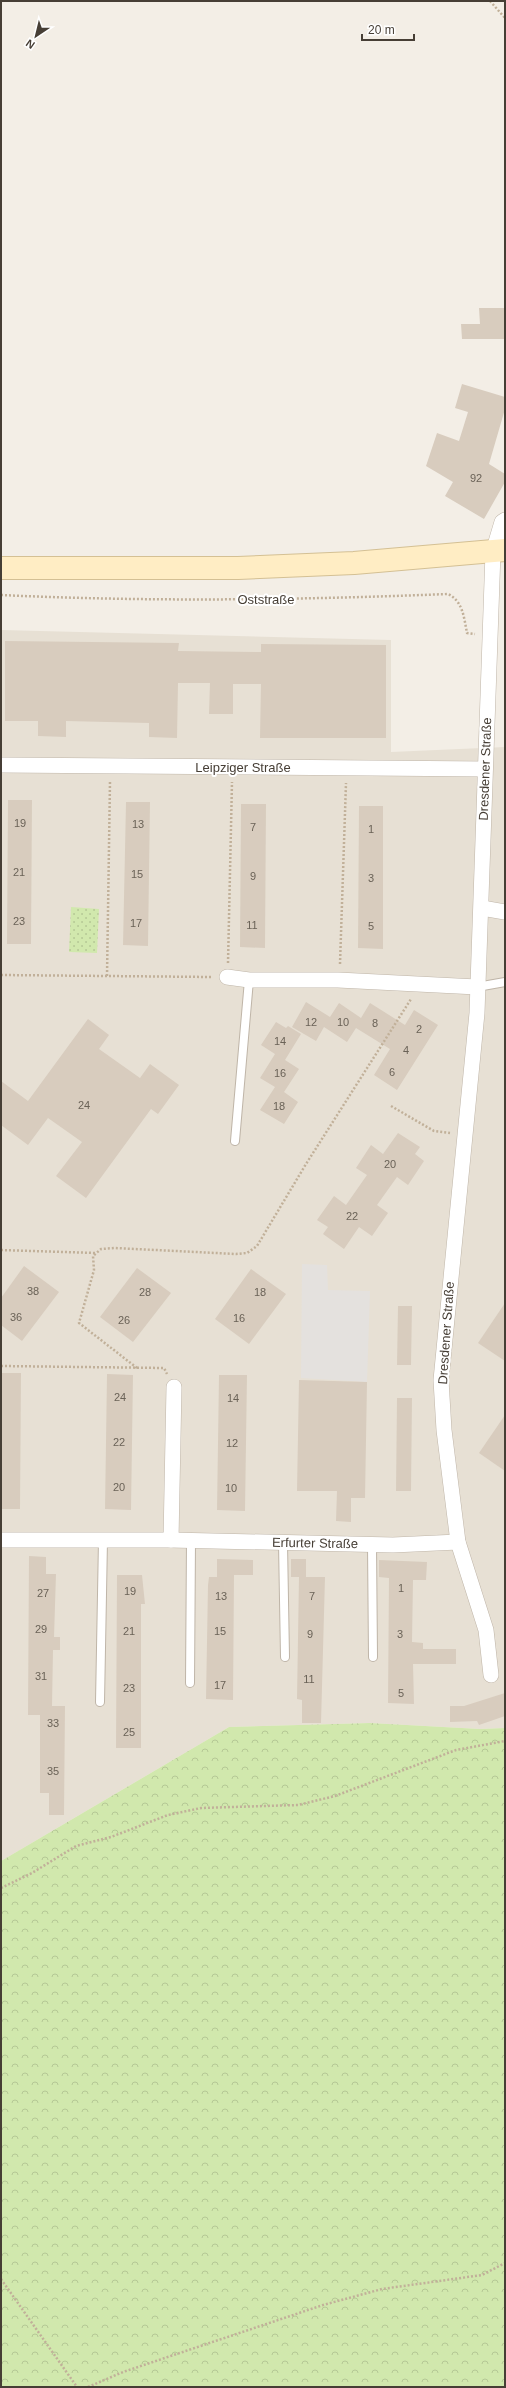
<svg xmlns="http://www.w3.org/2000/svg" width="506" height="2388" font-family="Arial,sans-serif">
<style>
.residential{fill:#e7e0d4}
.forest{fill:url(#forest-crowns)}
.park{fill:url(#park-dots)}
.parking{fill:#e4e1de}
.building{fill:#d8ccbe}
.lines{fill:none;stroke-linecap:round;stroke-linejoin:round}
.service-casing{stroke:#bfb5a8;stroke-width:10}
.minor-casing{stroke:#bfb5a8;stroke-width:16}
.secondary-casing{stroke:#d4c094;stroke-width:24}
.path{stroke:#c1b099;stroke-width:2.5;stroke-dasharray:2 2;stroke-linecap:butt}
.service{stroke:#fff;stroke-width:8}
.minor{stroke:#fff;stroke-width:15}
.secondary{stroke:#ffedc4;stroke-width:22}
.labels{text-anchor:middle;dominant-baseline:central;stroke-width:4;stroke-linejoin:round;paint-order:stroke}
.number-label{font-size:11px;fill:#6a6257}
.street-label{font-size:13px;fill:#463e35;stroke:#fff}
</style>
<defs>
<pattern id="forest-crowns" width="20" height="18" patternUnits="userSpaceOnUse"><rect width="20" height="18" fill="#d1e8ad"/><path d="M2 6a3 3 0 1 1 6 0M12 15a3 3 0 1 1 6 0" fill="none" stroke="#b5c895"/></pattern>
<pattern id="park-dots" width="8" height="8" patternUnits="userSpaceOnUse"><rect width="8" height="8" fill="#d1e8ad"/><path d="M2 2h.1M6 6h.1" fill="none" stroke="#b5c895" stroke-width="1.8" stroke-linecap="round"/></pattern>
</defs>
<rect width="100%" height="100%" fill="#f3eee6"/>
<polygon class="residential" points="1,630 391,640 391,752 505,747 505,1728 480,1729 370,1723 229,1727 1,1861"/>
<polygon class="forest" points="370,1723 480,1729 505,1728 505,2387 1,2387 1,1861 229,1727"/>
<polygon class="park" points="71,907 99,909 97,953 69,952"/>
<polygon class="parking" points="302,1264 327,1265 328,1290 370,1291 367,1382 301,1378"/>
<g class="building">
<polygon points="479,308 505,308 505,339 462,339 461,324 480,324"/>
<polygon points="462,384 505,397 505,409 489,464 505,474 505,482 484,519 445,496 453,482 426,466 437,433 459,441 468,412 455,408"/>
<polygon points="5,641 179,643 178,651 261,652 261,644 386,645 386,738 260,738 261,684 233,684 233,714 209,714 210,683 178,683 177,738 149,737 149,723 66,721 66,737 38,736 38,721 5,721"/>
<polygon points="8,800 32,800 31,944 7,944"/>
<polygon points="126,802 150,802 148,946 123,945"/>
<polygon points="241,804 266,804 265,948 240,947"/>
<polygon points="359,806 383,806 383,949 358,948"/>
<polygon points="306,1002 330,1017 339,1003 361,1018 370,1003 405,1025 414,1010 438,1025 397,1090 374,1075 390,1049 356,1028 347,1042 324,1027 316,1041 292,1027"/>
<polygon points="88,1019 109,1035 99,1049 140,1078 150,1064 179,1085 158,1114 151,1109 86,1198 56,1176 82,1142 48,1118 28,1145 1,1125 1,1081 28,1101"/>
<polygon points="276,1022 286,1028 288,1026 301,1034 285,1060 299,1069 284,1092 298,1102 284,1124 260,1110 275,1087 260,1078 275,1054 261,1045"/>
<polygon points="398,1133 420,1147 415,1154 424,1161 408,1185 397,1177 377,1205 388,1213 372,1236 359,1227 344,1249 323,1234 328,1227 317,1220 334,1196 346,1205 367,1175 356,1168 371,1145 383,1154"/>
<polygon points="24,1266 59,1292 22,1341 1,1325 1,1298"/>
<polygon points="137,1268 171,1293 133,1342 100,1317"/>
<polygon points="251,1269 286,1294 249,1344 215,1319"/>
<polygon points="505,1303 505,1361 478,1343"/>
<polygon points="398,1306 412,1306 411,1365 397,1365"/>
<polygon points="1,1373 21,1373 20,1509 1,1509"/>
<polygon points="107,1374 133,1375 131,1510 105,1509"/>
<polygon points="219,1375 247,1375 245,1511 217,1510"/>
<polygon points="299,1380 367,1382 365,1498 351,1498 351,1522 336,1521 337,1491 297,1491"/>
<polygon points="397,1398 412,1398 411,1491 396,1491"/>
<polygon points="505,1415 505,1471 479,1453"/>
<polygon points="29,1556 46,1557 46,1574 56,1574 54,1637 60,1637 60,1650 53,1650 52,1706 65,1706 64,1815 49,1815 49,1793 40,1793 40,1715 28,1715"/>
<polygon points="217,1559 253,1560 253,1575 234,1575 233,1700 206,1699 208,1585 209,1577 217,1577"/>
<rect x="291" y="1559" width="15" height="18"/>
<polygon points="379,1560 427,1562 426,1580 413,1580 412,1642 423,1643 423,1649 456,1649 456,1664 413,1664 414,1704 388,1703 389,1578 379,1577"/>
<polygon points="117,1575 142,1575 145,1604 141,1604 141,1748 116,1748"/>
<polygon points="299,1577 325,1577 321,1723 302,1723 302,1700 297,1699"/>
<polygon points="505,1693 505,1716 479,1725 477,1721 450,1722 450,1706 464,1706"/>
</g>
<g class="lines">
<g class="service-casing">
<g id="service">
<polyline points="477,987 505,982"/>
<polyline points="235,1141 249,980"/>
<polyline points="283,1543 285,1657"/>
<polyline points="372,1545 373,1657"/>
<polyline points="190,1683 191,1541"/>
<polyline points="100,1702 103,1540"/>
</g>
</g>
<g class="minor-casing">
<g id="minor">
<polyline points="1,765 485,769"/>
<polyline points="482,908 505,912"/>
<polyline points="227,977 249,980 338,980 477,987"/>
<polyline points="1,1540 171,1540 393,1545 458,1542"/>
<polyline points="171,1540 174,1387"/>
<polyline points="491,1675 486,1630 458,1542 444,1430 441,1380 477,1013 493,552 502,522 505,520"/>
</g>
</g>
<g class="secondary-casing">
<polyline id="secondary" points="1,568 238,568 354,563 505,550"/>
</g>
<g class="path">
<polyline points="490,1 505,18"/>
<path d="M1 595C150 602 299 600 448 594 463 601 464 618 467 633L475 634"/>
<polyline points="228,963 232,782"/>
<polyline points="340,964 346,783"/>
<polyline points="1,975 212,977"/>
<polyline points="107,976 110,781"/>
<polyline points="391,1106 434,1131 450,1133"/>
<polyline points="1,1250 95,1253"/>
<polyline points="1,1366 164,1368 167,1374"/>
<polyline points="137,1368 79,1323 94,1270 93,1256 101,1249 115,1248 236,1254 247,1253 257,1246 306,1164 411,999"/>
<polyline points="1,1888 32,1873 76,1846 111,1837 168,1815 201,1808 298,1805 335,1796 456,1750 505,1741"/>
<polyline points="1,2279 77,2387"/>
<polyline points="88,2387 123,2372 323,2305 382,2289 482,2275 505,2263"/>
</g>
<use href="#service" class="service"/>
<use href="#minor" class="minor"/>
<use href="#secondary" class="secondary"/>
</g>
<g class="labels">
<g class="number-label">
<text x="476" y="478">92</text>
<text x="20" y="823">19</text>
<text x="138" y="824">13</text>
<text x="253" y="827">7</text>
<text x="371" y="829">1</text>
<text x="19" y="872">21</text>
<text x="137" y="874">15</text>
<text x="253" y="876">9</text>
<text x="371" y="878">3</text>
<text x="19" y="921">23</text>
<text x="136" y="923">17</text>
<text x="252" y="925">11</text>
<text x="371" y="926">5</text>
<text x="311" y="1022">12</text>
<text x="343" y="1022">10</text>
<text x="375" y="1023">8</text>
<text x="419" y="1029">2</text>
<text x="280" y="1041">14</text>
<text x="406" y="1050">4</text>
<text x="392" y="1072">6</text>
<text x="280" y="1073">16</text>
<text x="84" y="1105">24</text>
<text x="279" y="1106">18</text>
<text x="390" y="1164">20</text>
<text x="352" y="1216">22</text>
<text x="33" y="1291">38</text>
<text x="145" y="1292">28</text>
<text x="260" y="1292">18</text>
<text x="16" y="1317">36</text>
<text x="239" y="1318">16</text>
<text x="124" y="1320">26</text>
<text x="120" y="1397">24</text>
<text x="233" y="1398">14</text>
<text x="119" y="1442">22</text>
<text x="232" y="1443">12</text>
<text x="119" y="1487">20</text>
<text x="231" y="1488">10</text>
<text x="401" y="1588">1</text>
<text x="130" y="1591">19</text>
<text x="43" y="1593">27</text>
<text x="221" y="1596">13</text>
<text x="312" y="1596">7</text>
<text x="41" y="1629">29</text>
<text x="129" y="1631">21</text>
<text x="220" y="1631">15</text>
<text x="310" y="1634">9</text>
<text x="400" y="1634">3</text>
<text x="41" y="1676">31</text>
<text x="309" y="1679">11</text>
<text x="220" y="1685">17</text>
<text x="129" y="1688">23</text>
<text x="401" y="1693">5</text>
<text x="53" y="1723">33</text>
<text x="129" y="1732">25</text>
<text x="53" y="1771">35</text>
</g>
<g class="street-label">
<text x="266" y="599">Oststraße</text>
<text x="243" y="767">Leipziger Straße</text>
<text transform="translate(485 769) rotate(-88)">Dresdener Straße</text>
<text transform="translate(446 1333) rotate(-86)">Dresdener Straße</text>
<text transform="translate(315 1543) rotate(1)">Erfurter Straße</text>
</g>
</g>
<rect width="506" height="2388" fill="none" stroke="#463e35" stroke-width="4"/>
<g transform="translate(36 36) rotate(215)" stroke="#ffffff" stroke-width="3" paint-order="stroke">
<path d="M0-3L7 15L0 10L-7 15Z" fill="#463e35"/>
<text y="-6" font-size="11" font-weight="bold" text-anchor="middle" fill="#463e35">N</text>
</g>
<path d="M362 34v6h52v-6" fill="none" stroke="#463e35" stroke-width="2"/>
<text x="368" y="34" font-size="12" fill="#463e35" stroke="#ffffff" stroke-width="3" paint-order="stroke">20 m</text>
</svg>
